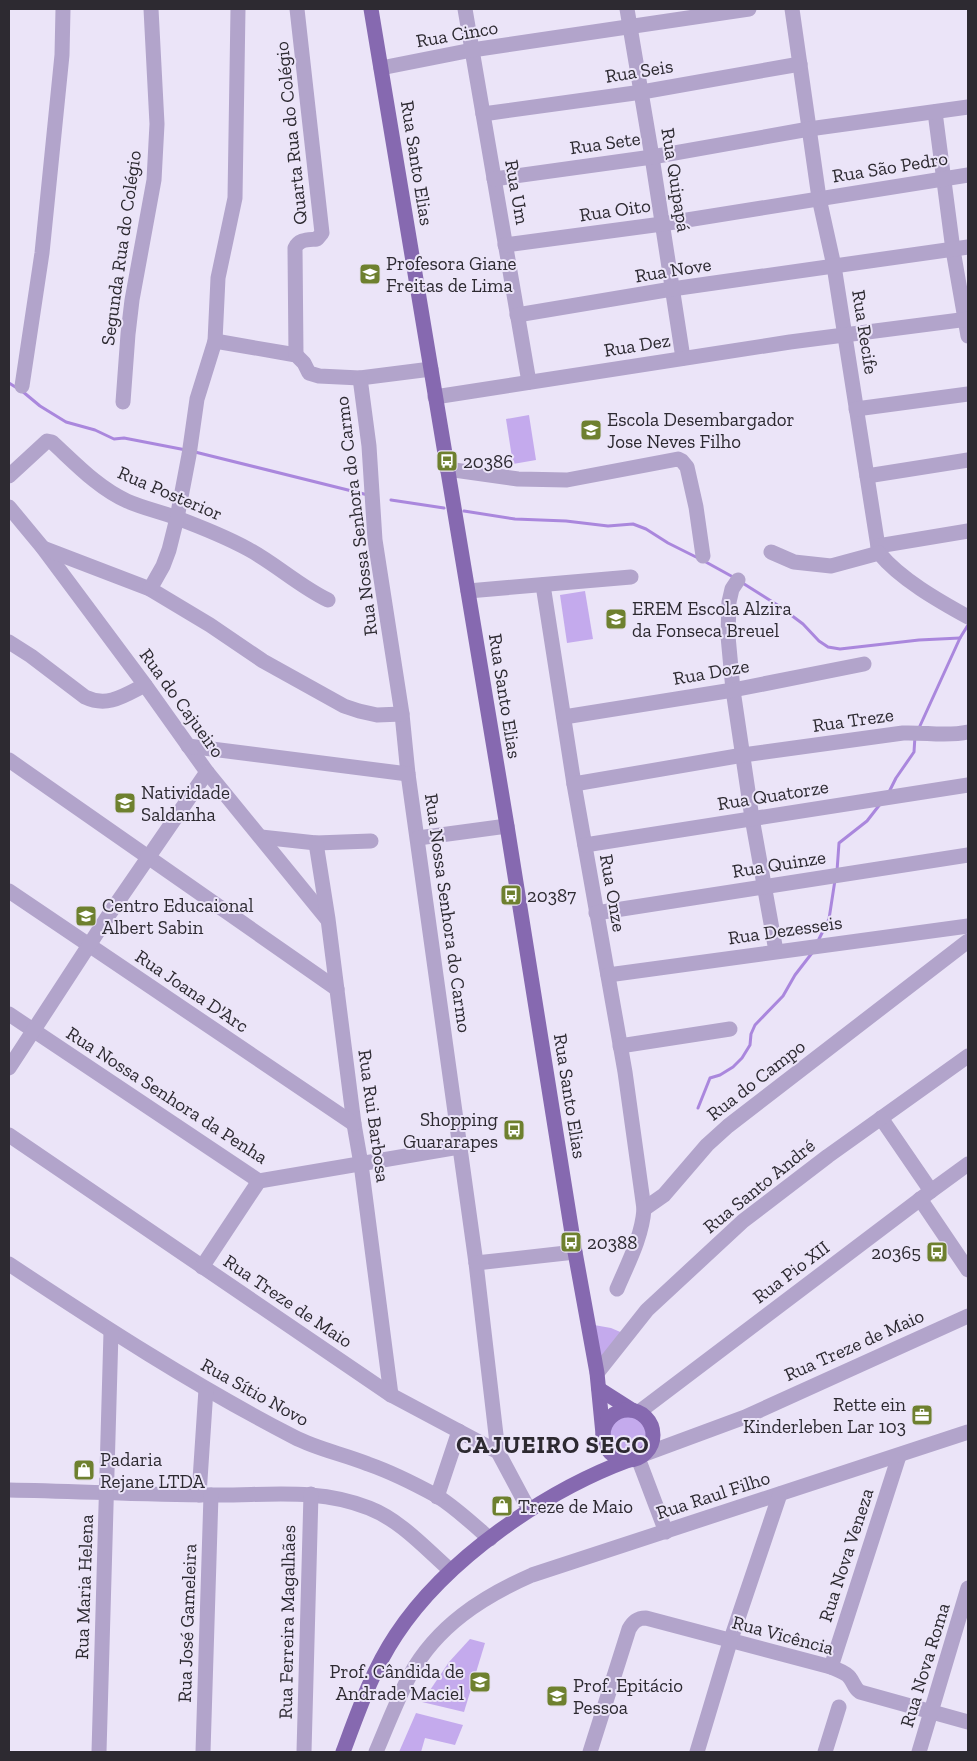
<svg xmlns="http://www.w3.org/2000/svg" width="977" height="1761" font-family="'Zilla Slab',serif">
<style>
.green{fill:#c4aaed}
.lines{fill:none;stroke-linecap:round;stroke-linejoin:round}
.stream{stroke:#aa87dd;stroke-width:3}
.minor{stroke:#b2a4cb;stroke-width:15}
.major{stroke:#8669b0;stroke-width:15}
.labels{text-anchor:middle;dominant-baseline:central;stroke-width:4;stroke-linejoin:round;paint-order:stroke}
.street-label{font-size:19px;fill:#2d2a31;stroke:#ebe4f8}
.poi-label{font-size:19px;fill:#2d2a31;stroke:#ebe4f8;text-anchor:start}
.district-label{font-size:24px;font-weight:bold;letter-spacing:1px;fill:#2d2a31;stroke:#ebe4f8}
</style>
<rect width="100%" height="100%" fill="#ebe4f8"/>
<g class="green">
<polygon points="529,415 536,460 513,464 506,419"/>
<polygon points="585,591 593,639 567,643 560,595"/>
<polygon points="594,1325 611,1328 625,1334 600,1364"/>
<circle cx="629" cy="1434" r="21"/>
<polygon points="470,1639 485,1643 464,1712 422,1702 449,1662"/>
<polygon points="416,1713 463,1725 455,1745 425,1738 421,1752 399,1752"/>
</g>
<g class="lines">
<g class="stream">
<polyline points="9,383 17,388"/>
<polyline points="22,391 40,406 66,422 95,430 114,439 124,438 186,450"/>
<polyline points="195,452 368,495"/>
<polyline points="391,500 444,508"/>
<polyline points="464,511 515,519 566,521 608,526 633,524 646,529 668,543 698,558"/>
<polyline points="704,561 733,577"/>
<polyline points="741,582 779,606 803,624 819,641 828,647 840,649 919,640 960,638"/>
<polyline points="919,728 960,638 968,625"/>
<polyline points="889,792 896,778 914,752 915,736"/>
<polyline points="837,871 839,843 867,821 881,803"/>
<polyline points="817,943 829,919 835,880"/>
<polyline points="698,1108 710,1078 720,1075 733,1067 742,1058 750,1045 751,1034 755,1025 783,996 795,975 812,953"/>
</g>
<g class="minor">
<polyline points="465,9 529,382"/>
<polyline points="627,9 652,157 683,358"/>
<path d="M792 9 819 198 834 266 879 553C900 579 939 601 968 617"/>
<polyline points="381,68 472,50 749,9"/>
<polyline points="935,112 953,250 968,336"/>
<polyline points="483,114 642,92 800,64"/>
<polyline points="494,179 652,157 809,129 968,107"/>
<polyline points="505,245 662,224 968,175"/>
<polyline points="517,315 672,289 968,247"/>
<polyline points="215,341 296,355 304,363 309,373 319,376 360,378 431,369"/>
<path d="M296 355 295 248C299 239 308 240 317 239L322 233 297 9"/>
<polyline points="360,378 369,446 375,540 402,714 408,774 476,1263 498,1452"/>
<polyline points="22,386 42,253 62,55 63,9"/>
<polyline points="435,397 790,342 968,319"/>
<polyline points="123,402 128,334 132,300 154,180 157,124 151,9"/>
<polyline points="856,409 968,394"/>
<polyline points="447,469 518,479 567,480 678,459 682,461 687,467 696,507 703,556"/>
<path d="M9 476 47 441 52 442C75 463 98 488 127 501 143 508 161 512 177 518 201 527 226 537 248 549 276 564 299 586 328 600"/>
<polyline points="867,476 968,460"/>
<polyline points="9,507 43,548 145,685 207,772 327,919"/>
<polyline points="878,546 968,531"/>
<polyline points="43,548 150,589 210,625 263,661 344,706 359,711 377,715 402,714"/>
<polyline points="771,552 794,562 831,566 879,553"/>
<polyline points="738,580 732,589 729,602 728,636 733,690 752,818 776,951"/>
<path d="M543 585 574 784 625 1072 644 1209C642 1237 628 1263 617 1289"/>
<polyline points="150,589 163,566 169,550 177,518 189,455 197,399 215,341 218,278 235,198 238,9"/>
<polyline points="468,591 631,577"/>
<path d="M9 642 31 656 85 697C108 708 125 695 145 685"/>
<polyline points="564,717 733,690 864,664"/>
<polyline points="188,746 408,774"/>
<polyline points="9,760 337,989"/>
<path d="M574 784 743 755 903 733C925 732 946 737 968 732"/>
<polyline points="261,837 316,843 371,841"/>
<polyline points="418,838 507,826"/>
<polyline points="316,843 328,919 354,1124 361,1164 391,1395"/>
<polyline points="585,845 968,785"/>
<polyline points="9,891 354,1124"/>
<polyline points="596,913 968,855"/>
<polyline points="608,975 968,926"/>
<polyline points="9,1014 259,1181 459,1147"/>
<polyline points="620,1046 730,1029"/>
<polyline points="9,1068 110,913 207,772"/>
<polyline points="881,1118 931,1191"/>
<polyline points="9,1135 391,1395 498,1452 529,1510"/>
<polyline points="920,1199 968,1270"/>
<polyline points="644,1209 664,1195 707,1145 728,1126 968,941"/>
<polyline points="476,1263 575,1252"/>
<path d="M9 1264C101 1325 195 1386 294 1437 317 1449 343 1454 368 1464 391 1472 415 1484 437 1496 456 1508 473 1524 490 1539"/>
<polyline points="202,1267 259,1181"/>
<polyline points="597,1373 647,1310 743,1221 828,1156 968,1056"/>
<polyline points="639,1412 931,1191 968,1164"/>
<polyline points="645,1454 745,1417 968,1316"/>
<polyline points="638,1458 666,1532"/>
<path d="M9 1490C76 1491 143 1495 211 1495 265 1496 317 1487 369 1508 400 1520 425 1548 450 1570"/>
<polyline points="199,1495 206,1389"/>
<polyline points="437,1497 459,1431"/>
<polyline points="831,1667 899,1456"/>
<polyline points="99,1752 111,1332"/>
<polyline points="203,1752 211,1495"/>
<polyline points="304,1752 311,1494"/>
<path d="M376 1752C387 1726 397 1700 410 1675 437 1626 482 1597 532 1575L968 1432"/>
<path d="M590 1752 629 1629C633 1622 637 1618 646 1618L831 1667C837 1670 846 1672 850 1678 854 1683 854 1688 860 1692L968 1722"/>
<polyline points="697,1752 730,1642 780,1494"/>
<polyline points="825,1752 839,1707"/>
<polyline points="919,1752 968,1588"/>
</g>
<g class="major">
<polyline points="371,9 507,826 575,1252 597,1373 603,1434"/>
<polyline points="599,1389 632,1410"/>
<circle cx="628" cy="1435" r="25"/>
<path d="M343 1752C358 1712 372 1671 396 1635 446 1559 545 1491 629 1460"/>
</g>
</g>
<defs>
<g id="school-square" transform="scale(1.125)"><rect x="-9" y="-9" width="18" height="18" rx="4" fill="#6e802f" stroke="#ebe4f8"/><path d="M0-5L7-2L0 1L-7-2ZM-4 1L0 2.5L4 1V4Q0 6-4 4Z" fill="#fff"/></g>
<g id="bus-square" transform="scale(1.125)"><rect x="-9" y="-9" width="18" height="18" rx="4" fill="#6e802f" stroke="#ebe4f8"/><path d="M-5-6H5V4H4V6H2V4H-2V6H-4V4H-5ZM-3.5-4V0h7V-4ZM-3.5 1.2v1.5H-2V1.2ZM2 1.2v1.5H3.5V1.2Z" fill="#fff"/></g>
<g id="office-square" transform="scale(1.125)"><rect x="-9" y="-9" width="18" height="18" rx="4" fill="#6e802f" stroke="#ebe4f8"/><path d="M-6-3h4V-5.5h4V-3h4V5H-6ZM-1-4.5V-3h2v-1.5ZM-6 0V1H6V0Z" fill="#fff"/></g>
<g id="shop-square" transform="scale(1.125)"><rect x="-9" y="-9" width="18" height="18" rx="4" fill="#6e802f" stroke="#ebe4f8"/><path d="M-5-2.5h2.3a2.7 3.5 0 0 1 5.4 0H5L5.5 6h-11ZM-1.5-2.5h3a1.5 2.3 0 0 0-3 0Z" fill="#fff"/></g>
</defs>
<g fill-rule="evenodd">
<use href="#school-square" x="370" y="274"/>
<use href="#school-square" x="591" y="430"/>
<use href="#bus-square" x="447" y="461"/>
<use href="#school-square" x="616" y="619"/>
<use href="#school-square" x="125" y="803"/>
<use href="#bus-square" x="511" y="895"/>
<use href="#school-square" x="86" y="916"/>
<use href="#bus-square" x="514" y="1130"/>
<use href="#bus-square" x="571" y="1242"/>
<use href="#bus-square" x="937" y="1252"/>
<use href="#office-square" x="922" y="1415"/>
<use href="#shop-square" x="84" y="1470"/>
<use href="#shop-square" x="502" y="1506"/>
<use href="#school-square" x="480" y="1682"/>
<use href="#school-square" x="557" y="1696"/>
</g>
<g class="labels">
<g class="street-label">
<text transform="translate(457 34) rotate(-10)">Rua Cinco</text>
<text transform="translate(639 71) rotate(-9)">Rua Seis</text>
<text transform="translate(291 133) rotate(-96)">Quarta Rua do Colégio</text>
<text transform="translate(605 143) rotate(-8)">Rua Sete</text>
<text transform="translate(417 163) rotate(81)">Rua Santo Elias</text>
<text transform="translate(890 167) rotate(-9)">Rua São Pedro</text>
<text transform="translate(676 180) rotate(81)">Rua Quipapá</text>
<text transform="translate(517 192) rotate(80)">Rua Um</text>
<text transform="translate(615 210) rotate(-8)">Rua Oito</text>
<text transform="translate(121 248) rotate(-82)">Segunda Rua do Colégio</text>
<text transform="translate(673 270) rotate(-9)">Rua Nove</text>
<text transform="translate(865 332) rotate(81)">Rua Recife</text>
<text transform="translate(637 345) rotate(-9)">Rua Dez</text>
<text transform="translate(170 493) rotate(23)">Rua Posterior</text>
<text transform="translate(356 516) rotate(-97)">Rua Nossa Senhora do Carmo</text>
<text transform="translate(711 672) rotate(-10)">Rua Doze</text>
<text transform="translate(505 696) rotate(81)">Rua Santo Elias</text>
<text transform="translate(182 703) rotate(54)">Rua do Cajueiro</text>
<text transform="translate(853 720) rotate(-8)">Rua Treze</text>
<text transform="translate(773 795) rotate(-9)">Rua Quatorze</text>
<text transform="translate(779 864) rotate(-9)">Rua Quinze</text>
<text transform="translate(613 893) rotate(80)">Rua Onze</text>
<text transform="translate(448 913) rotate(82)">Rua Nossa Senhora do Carmo</text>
<text transform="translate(785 930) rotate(-8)">Rua Dezesseis</text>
<text transform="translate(192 991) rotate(34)">Rua Joana D'Arc</text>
<text transform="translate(756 1080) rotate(-38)">Rua do Campo</text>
<text transform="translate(167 1095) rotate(33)">Rua Nossa Senhora da Penha</text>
<text transform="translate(570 1096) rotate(81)">Rua Santo Elias</text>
<text transform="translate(374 1116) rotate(82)">Rua Rui Barbosa</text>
<text transform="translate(759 1186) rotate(-39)">Rua Santo André</text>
<text transform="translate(791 1272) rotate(-37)">Rua Pio XII</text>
<text transform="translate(288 1301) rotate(34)">Rua Treze de Maio</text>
<text transform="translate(854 1345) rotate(-24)">Rua Treze de Maio</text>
<text transform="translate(255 1392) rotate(29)">Rua Sítio Novo</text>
<text transform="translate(713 1495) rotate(-18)">Rua Raul Filho</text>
<text transform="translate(846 1555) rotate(-72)">Rua Nova Veneza</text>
<text transform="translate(84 1587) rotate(-88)">Rua Maria Helena</text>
<text transform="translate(287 1622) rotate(-89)">Rua Ferreira Magalhães</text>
<text transform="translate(187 1623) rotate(-88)">Rua José Gameleira</text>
<text transform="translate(783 1635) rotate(15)">Rua Vicência</text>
<text transform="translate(925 1665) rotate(-73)">Rua Nova Roma</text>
</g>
<g class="poi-label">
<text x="386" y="263">Profesora Giane<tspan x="386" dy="22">Freitas de Lima</tspan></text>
<text x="607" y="419">Escola Desembargador<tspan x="607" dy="22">Jose Neves Filho</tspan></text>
<text x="463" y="461">20386</text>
<text x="632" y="608">EREM Escola Alzira<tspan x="632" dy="22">da Fonseca Breuel</tspan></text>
<text x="141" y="792">Natividade<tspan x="141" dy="22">Saldanha</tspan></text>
<text x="527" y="895">20387</text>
<text x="102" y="905">Centro Educaional<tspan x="102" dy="22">Albert Sabin</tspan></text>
<text x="498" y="1119" text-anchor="end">Shopping<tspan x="498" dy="22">Guararapes</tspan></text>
<text x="587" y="1242">20388</text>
<text x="921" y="1252" text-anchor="end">20365</text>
<text x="906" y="1404" text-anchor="end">Rette ein<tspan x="906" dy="22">Kinderleben Lar 103</tspan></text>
<text x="100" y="1459">Padaria<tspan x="100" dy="22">Rejane LTDA</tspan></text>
<text x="518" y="1506">Treze de Maio</text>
<text x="464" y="1671" text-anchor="end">Prof. Cândida de<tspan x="464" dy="22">Andrade Maciel</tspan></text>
<text x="573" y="1685">Prof. Epitácio<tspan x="573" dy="22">Pessoa</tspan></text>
</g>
<g class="district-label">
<text x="553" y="1444">CAJUEIRO SECO</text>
</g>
</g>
<rect width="977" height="1761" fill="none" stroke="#2d2a31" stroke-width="20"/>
</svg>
